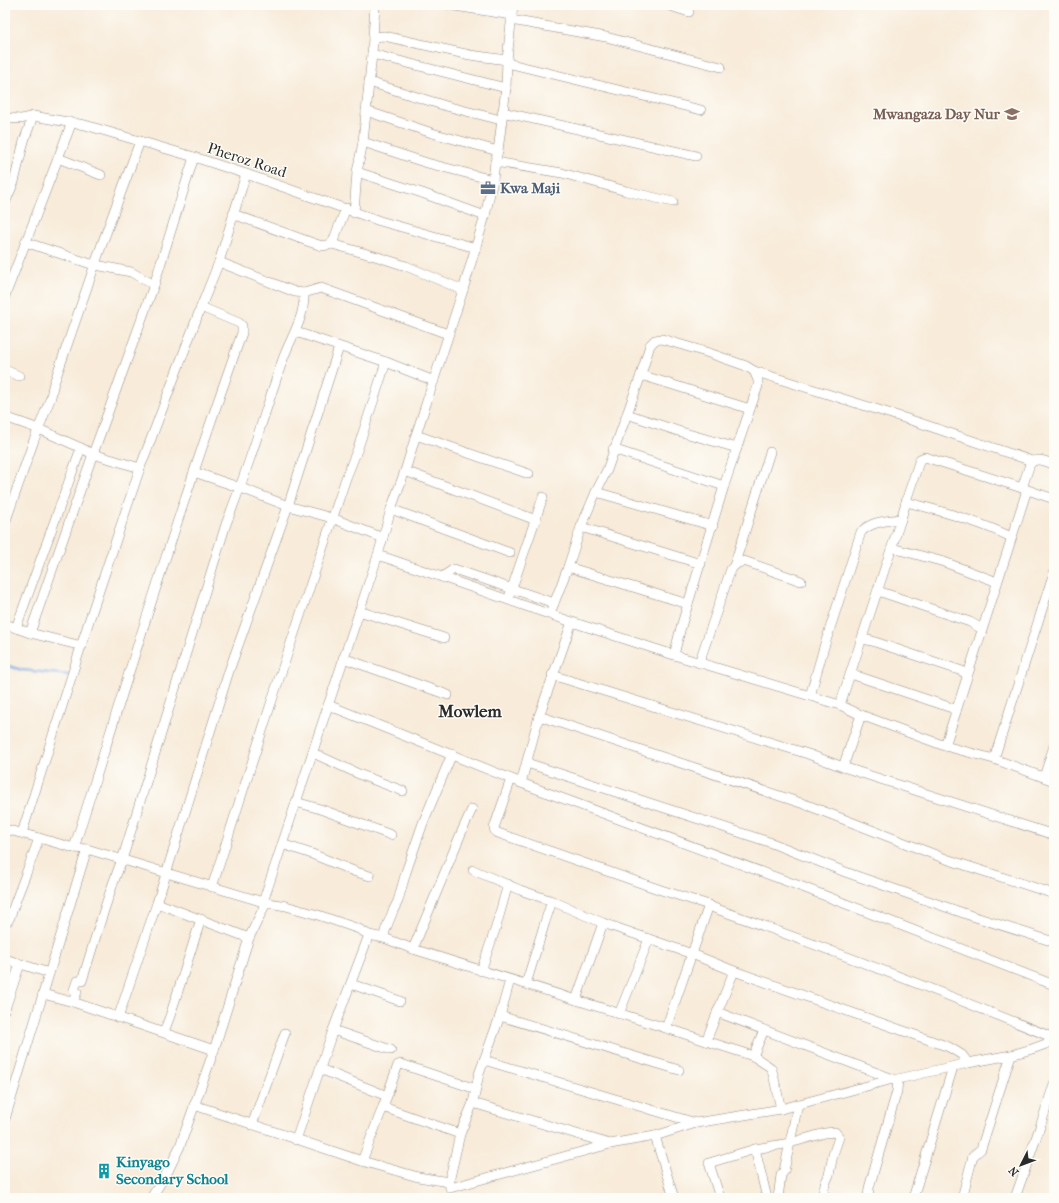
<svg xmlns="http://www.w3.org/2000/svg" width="1059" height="1203" font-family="'IM FELL French Canon',serif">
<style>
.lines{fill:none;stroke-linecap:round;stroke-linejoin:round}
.stream{stroke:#76a5df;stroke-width:2.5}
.minor-casing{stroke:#928b82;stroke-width:10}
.minor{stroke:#fff;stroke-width:9}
.labels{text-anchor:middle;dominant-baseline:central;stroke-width:3;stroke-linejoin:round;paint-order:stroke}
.education-label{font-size:15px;font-weight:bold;fill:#785e54;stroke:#fdfcf7;text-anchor:end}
.street-label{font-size:15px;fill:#2b2b2b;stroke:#fdfcf7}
.service-label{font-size:15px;font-weight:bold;fill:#4e5e75;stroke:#fdfcf7;text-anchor:start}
.culture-label{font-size:15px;font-weight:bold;fill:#0d838f;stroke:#fdfcf7;text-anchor:start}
.quarter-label{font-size:17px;font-weight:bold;fill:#2b2b2b;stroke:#fdfcf7}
</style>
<rect width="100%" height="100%" fill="#fdfcf7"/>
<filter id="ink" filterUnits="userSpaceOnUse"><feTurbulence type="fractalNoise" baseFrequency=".025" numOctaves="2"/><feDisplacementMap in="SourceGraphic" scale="8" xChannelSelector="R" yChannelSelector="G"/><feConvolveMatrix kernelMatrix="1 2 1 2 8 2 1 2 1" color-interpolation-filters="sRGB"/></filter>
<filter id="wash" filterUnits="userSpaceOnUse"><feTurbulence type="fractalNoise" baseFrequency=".012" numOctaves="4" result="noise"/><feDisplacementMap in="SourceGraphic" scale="16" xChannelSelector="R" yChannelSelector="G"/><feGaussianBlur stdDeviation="0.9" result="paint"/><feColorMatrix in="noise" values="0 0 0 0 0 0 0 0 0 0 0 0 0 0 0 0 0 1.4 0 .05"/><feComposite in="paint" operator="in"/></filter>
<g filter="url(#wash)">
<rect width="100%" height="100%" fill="#f8ebd9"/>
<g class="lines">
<polyline class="stream" points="5,665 22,670 69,675"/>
</g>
</g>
<g filter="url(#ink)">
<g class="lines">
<g class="minor-casing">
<g id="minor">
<polyline points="449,5 512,15"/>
<polyline points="667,5 689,12"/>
<polyline points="511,20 606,37 721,67"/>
<polyline points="373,37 384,36 470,55 507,60"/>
<polyline points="372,54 506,88"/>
<polyline points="507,63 701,110"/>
<polyline points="369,82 446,106 501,120"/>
<polyline points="366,111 432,133 498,151"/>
<polyline points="502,112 696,156"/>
<polyline points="5,118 21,119 33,116 85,125 194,157 246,174 380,221 476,248"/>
<polyline points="363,142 427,163 493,180"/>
<polyline points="58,158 101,175"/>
<polyline points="495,162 562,173 626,191 673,202"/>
<polyline points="357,172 422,193 485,216"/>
<polyline points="5,203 14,182 24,141 33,116"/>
<polyline points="354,213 357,172 363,142 372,54 375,5"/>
<polyline points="233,214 310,242 322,246 332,244 378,257 406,266 463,290"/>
<polyline points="25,242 91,264 131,272 154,285"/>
<polyline points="332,244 346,208"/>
<polyline points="219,262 295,292 304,293 321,288 448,334"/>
<polyline points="5,296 72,122"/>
<polyline points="296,332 386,362 434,381"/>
<polyline points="5,370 19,376"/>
<polyline points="754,371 917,422 1032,461"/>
<polyline points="641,375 750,409"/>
<polyline points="627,414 678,431 737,448"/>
<polyline points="5,417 39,429 81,448 93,454 140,468"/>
<polyline points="416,435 529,474"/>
<polyline points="613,449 724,486"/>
<polyline points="405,471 536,520"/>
<polyline points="194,472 241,488 288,506 332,518 383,538"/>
<path d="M1022 488 1030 464C1036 456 1046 462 1054 464"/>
<polyline points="596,492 713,526"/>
<path d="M906 502C942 511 978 521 1011 537"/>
<polyline points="391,509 510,553"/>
<polyline points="5,523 34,440 51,397 53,386 102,244 140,141"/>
<polyline points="581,527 701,564"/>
<polyline points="892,548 944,562 992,580 997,583"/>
<polyline points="378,555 572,622 674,655 840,705 861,715 945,746 994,759 1054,781"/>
<polyline points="734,566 770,452"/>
<polyline points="568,567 688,604"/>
<polyline points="442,577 454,569 554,603"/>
<polyline points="878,591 970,622 982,629"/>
<polyline points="510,594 543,497"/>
<polyline points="359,611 444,638"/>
<polyline points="550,614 568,567 581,527 596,492 607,470 641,375 650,345 655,340 662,339 709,353 746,366 754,371 758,380 758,386 750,409 724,486 681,627 674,655"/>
<polyline points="5,624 30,633 82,646"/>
<polyline points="16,628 81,448"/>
<polyline points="30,633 93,454 154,285 194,157"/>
<polyline points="863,639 872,641 962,671 967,675"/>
<polyline points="343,658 448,695"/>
<polyline points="699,663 731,569 736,564 744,561 801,581"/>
<polyline points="851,674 952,708 956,712"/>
<polyline points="552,675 808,754 843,767 1054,835"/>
<path d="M810 696 824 647 861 532C872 521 886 521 901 519"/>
<polyline points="328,705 529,786 805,888 1054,985"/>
<polyline points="840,705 901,519 906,502 907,498 920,459 925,457 1022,488 1054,499"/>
<polyline points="539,716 807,805 946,859 1054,894"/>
<polyline points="945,746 1027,490"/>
<polyline points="313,753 361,775 403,791"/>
<polyline points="994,759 1054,572"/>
<polyline points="527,763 769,842 848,873 969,915 1054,942"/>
<polyline points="843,767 861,715"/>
<polyline points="1044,777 1054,746"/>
<path d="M511 779 494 828 495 831 498 833 661 890 709 905 714 908C829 949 942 992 1054 1038"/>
<polyline points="521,783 539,716 572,622"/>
<polyline points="296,802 320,809 391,835"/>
<polyline points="5,829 39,838 74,848 87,849 263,902 286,906 318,915 359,929 369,935 384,938 413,949 666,1028 753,1056 767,1065 771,1068 773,1074 781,1109"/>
<polyline points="22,833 89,621 140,468 201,307 219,262 246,174"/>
<polyline points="282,844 312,854 356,872 370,876"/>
<path d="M74 848C128 676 181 503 242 333V326L239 323 201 307"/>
<polyline points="473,870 520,890 552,901 603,923 692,954 734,971 949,1047 962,1055 968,1063"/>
<polyline points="212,887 275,691 346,478 358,448 386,362"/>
<polyline points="157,903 249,938"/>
<path d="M5 921H8L10 917C19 890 30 865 39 838"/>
<polyline points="384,938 385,931 393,911 398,901 406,872 423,823 452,754"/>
<polyline points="413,949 462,831 472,809"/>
<polyline points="5,959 49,973"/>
<polyline points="481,971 496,927 508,884"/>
<polyline points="510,980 500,1016 479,1074 473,1103 460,1134 449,1182 450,1188 610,1144 655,1136 696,1123 781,1109 893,1079 898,1079 968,1063 1011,1055 1032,1049 1054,1041"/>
<polyline points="351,984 400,1001"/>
<polyline points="526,984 545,922 552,901"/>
<polyline points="43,994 73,1002 214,1050"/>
<polyline points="576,1000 603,923"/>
<path d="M73 1002 77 992 74 990 77 981H82C95 940 106 899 122 860L226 524C248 470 264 414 283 359 291 337 305 318 304 293"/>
<polyline points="5,1009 20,964"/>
<polyline points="717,1012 893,1079"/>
<polyline points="619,1014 649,939"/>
<polyline points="500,1016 679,1070"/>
<polyline points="118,1018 157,903 229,671 288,506 339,347"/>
<polyline points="666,1028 709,905"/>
<polyline points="333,1030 369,935"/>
<polyline points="164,1032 170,1016 201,919"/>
<polyline points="706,1041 734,971"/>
<polyline points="753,1056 764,1030"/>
<polyline points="484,1060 696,1123"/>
<polyline points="320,1069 387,1096"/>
<polyline points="473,1103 610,1144"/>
<polyline points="194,1105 362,1161 418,1177 449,1182"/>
<polyline points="383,1107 460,1134"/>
<polyline points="5,1119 87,849"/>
<polyline points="252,1125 285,1033"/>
<polyline points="655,1136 674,1198"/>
<polyline points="296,1140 333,1030 391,1050"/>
<polyline points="755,1149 767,1198"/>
<polyline points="362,1161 383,1107 398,1065 401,1064 476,1089"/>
<polyline points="151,1198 168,1171 180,1146 214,1050 249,938 264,907 263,902 378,555 391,509 405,471 416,435 463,290 485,216 493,180 495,162 498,151 506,88 507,60 513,5"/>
<polyline points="720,1198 709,1163 755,1149 790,1143 825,1133 835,1132 839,1137 833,1155 829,1175 825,1184 822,1198"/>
<polyline points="778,1198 781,1175 784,1171 798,1104"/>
<polyline points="868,1198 869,1188 897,1091 898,1079"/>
<polyline points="913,1198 953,1067"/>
<polyline points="962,1198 973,1156 981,1149 1011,1055"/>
<polyline points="1015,1198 1041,1124 1054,1084"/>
</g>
</g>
<use href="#minor" class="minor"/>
</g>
</g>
<defs>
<g id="school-bare" transform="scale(1.2)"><path d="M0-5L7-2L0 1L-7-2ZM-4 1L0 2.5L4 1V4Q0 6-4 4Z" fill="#8d6e63" stroke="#fdfcf7" stroke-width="2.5" paint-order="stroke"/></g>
<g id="office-bare" transform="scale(1.2)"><path d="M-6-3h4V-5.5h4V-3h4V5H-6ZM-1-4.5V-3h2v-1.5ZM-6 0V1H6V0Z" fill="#5c6f8a" stroke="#fdfcf7" stroke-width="2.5" paint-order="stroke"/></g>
<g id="building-bare" transform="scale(1.2)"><path d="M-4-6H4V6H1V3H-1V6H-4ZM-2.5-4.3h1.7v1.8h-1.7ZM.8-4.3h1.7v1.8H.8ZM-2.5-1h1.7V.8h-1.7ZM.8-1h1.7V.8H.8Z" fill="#0f9aa8" stroke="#fdfcf7" stroke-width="2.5" paint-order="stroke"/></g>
</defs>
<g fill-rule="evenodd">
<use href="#school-bare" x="1012" y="114"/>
<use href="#office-bare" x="488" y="188"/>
<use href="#building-bare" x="104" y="1171"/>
</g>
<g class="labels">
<g class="education-label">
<text x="1000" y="114">Mwangaza Day Nur</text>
</g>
<g class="street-label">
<text transform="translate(247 160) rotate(18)">Pheroz Road</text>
</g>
<g class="service-label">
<text x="500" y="188">Kwa Maji</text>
</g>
<g class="culture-label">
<text x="116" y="1162">Kinyago<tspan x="116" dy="17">Secondary School</tspan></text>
</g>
<g class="quarter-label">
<text x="470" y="711">Mowlem</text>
</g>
</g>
<rect width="1059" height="1203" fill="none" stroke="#fdfcf7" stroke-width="20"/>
<g transform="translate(1021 1165) rotate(228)" stroke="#fdfcf7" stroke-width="3" paint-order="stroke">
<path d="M0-3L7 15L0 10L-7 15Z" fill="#2b2b2b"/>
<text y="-6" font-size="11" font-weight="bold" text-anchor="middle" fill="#2b2b2b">N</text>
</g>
</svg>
